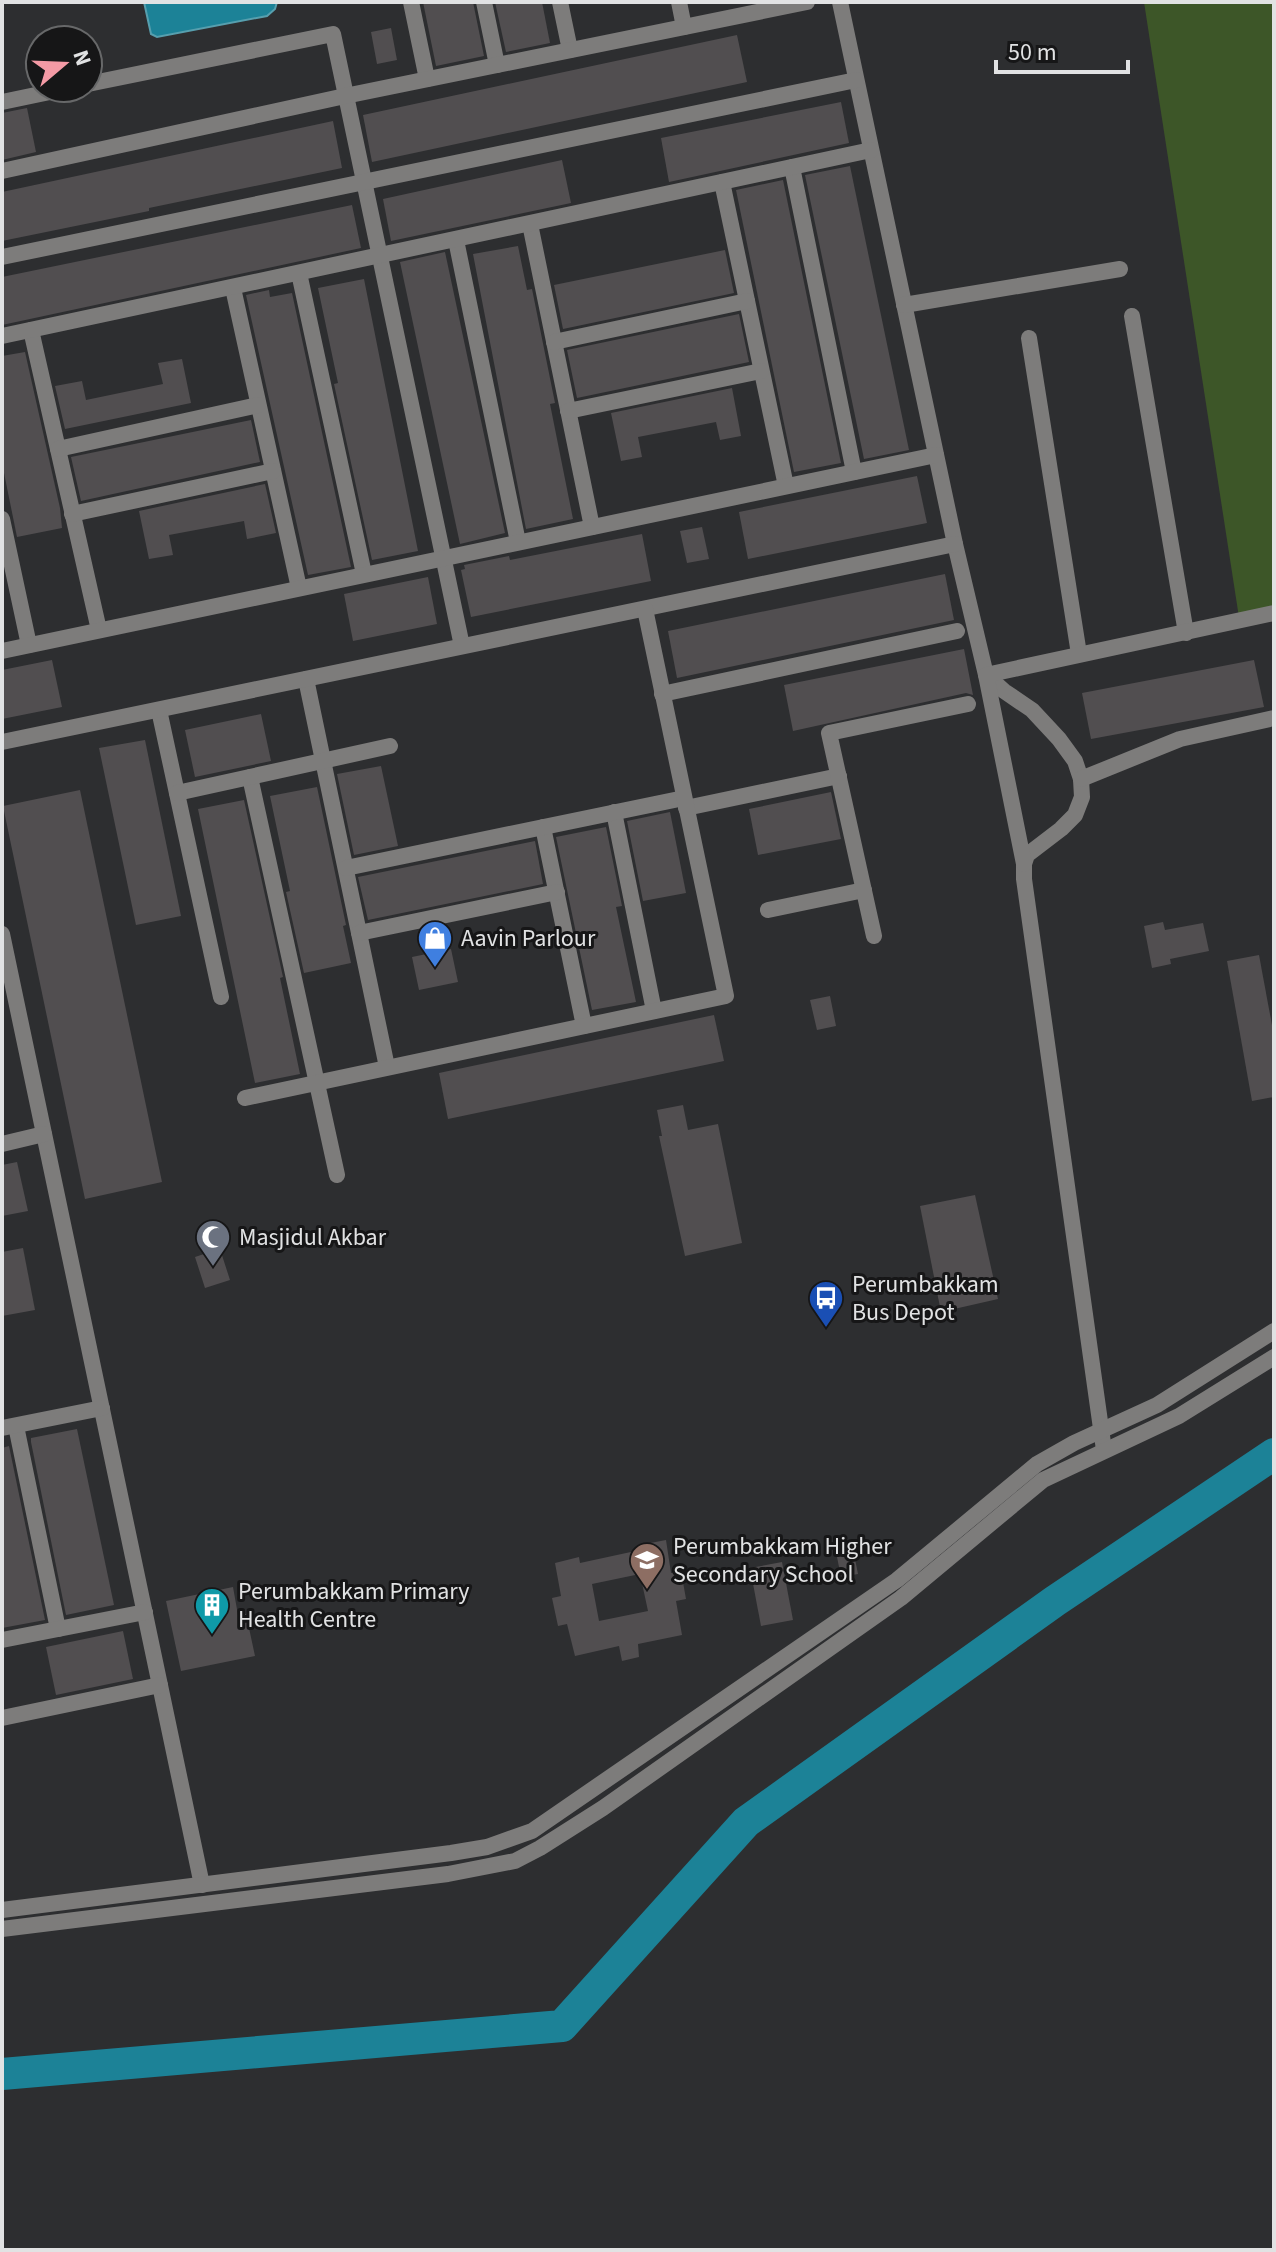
<svg xmlns="http://www.w3.org/2000/svg" width="1276" height="2252" font-family="'Source Sans 3',sans-serif">
<style>
.green{fill:#3d5628}
.water{fill:#1c8297;stroke:#579fae;stroke-width:2}
.lines{fill:none;stroke-linecap:round;stroke-linejoin:round}
.river{stroke:#1c8297;stroke-width:32}
.building{fill:#514e50;fill-rule:evenodd}
.minor{stroke:#7d7c7b;stroke-width:16}
.tertiary{stroke:#7d7c7b;stroke-width:16}
.labels{text-anchor:middle;dominant-baseline:central;stroke-width:6;stroke-linejoin:round;paint-order:stroke}
.poi-label{font-size:24px;fill:#e1e2e3;stroke:#161617;text-anchor:start}
</style>
<rect width="100%" height="100%" fill="#2d2e30"/>
<polygon class="green" points="1144,2 1274,2 1274,618 1240,624"/>
<polygon class="water" points="144,2 277,2 275,9 267,16 157,37 151,34"/>
<g class="lines">
<polyline class="river" points="2,2074 562,2026 746,1822 1055,1601 1274,1454"/>
</g>
<g class="building">
<polygon points="423,2 473,2 484,56 436,66"/>
<polygon points="495,2 542,2 550,43 506,52"/>
<polygon points="391,28 397,60 377,64 371,32"/>
<polygon points="737,35 747,82 372,162 363,115"/>
<polygon points="841,102 849,143 669,182 661,138"/>
<polygon points="27,108 36,152 2,160 2,113"/>
<polygon points="333,121 342,168 149,208 149,211 2,241 2,192"/>
<polygon points="562,160 571,203 391,241 383,199"/>
<polygon points="850,166 909,450 864,459 805,175"/>
<polygon points="783,180 841,463 794,472 736,190"/>
<polygon points="352,205 361,248 2,325 2,277"/>
<polygon points="518,246 527,290 532,289 555,403 550,404 573,519 526,529 473,254"/>
<polygon points="725,250 734,293 563,329 554,285"/>
<polygon points="445,252 505,533 460,544 400,262"/>
<polygon points="364,279 418,551 372,560 334,384 338,383 318,288"/>
<polygon points="269,290 270,297 292,293 351,567 308,575 246,295"/>
<polygon points="739,314 749,362 577,398 567,350"/>
<polygon points="25,352 60,508 62,528 17,537 2,463 2,356"/>
<polygon points="182,359 191,403 65,429 55,386 82,381 86,400 163,384 158,363"/>
<polygon points="732,388 741,436 720,440 716,422 638,437 642,457 621,461 611,413"/>
<polygon points="251,420 260,462 81,501 71,457"/>
<polygon points="917,476 927,523 748,559 739,512"/>
<polygon points="265,484 276,533 247,539 244,521 169,535 173,555 149,559 139,511"/>
<polygon points="702,527 709,559 687,563 680,531"/>
<polygon points="642,534 651,581 471,617 461,570 465,569 464,565 509,556 510,560"/>
<polygon points="945,574 954,620 677,678 668,631"/>
<polygon points="428,577 437,624 353,641 344,594"/>
<polygon points="964,649 973,695 966,693 793,731 784,685"/>
<polygon points="52,660 62,707 2,719 2,670"/>
<polygon points="1254,660 1264,707 1091,739 1082,693"/>
<polygon points="261,714 271,761 195,777 185,730"/>
<polygon points="145,740 181,916 136,925 99,748"/>
<polygon points="381,766 398,846 354,855 337,774"/>
<polygon points="317,787 346,925 343,926 351,963 304,973 286,892 290,891 270,796"/>
<polygon points="80,790 162,1182 85,1199 3,806"/>
<polygon points="831,792 841,839 758,855 749,809"/>
<polygon points="244,800 283,977 280,978 300,1074 255,1083 198,809"/>
<polygon points="670,812 686,893 643,901 627,821"/>
<polygon points="606,827 622,906 616,907 636,1002 592,1010 556,837"/>
<polygon points="535,841 543,884 368,920 358,877"/>
<polygon points="1163,922 1165,930 1203,923 1209,951 1170,959 1171,964 1152,968 1144,926"/>
<polygon points="451,949 458,982 419,990 412,957"/>
<polygon points="1259,955 1274,1036 1274,1097 1252,1101 1227,961"/>
<polygon points="830,996 836,1026 817,1030 810,1000"/>
<polygon points="714,1015 724,1061 448,1119 439,1073"/>
<polygon points="683,1105 688,1130 718,1124 742,1243 685,1256 659,1136 662,1136 657,1110"/>
<polygon points="17,1162 28,1211 2,1216 2,1165"/>
<polygon points="975,1195 998,1299 941,1312 920,1206"/>
<polygon points="205,1243 219,1246 230,1280 205,1288 195,1257 204,1254"/>
<polygon points="23,1248 35,1310 2,1316 2,1252"/>
<polygon points="77,1429 114,1605 66,1615 31,1442 31,1438"/>
<polygon points="9,1446 45,1620 2,1628 2,1448"/>
<path d="M666 1540 671 1573 681 1571 686 1599 676 1601 682 1635 638 1644 639 1657 622 1661 619 1646 575 1656 567 1624 558 1626 552 1598 561 1596 555 1563 579 1557 580 1563 640 1550V1545ZM640 1574 648 1611 599 1621 592 1584Z"/>
<polygon points="854,1554 858,1574 841,1577 837,1557"/>
<polygon points="782,1562 793,1620 761,1626 750,1568"/>
<polygon points="233,1587 238,1615 246,1614 255,1656 181,1671 166,1601"/>
<polygon points="123,1631 133,1679 56,1695 46,1647"/>
</g>
<g class="lines">
<g class="minor">
<polyline points="411,2 427,79"/>
<polyline points="484,2 497,65"/>
<polyline points="560,2 570,50"/>
<polyline points="679,2 684,27"/>
<polyline points="840,2 955,544 986,675 1004,691 1032,710 1059,739 1075,761 1081,779 1082,797 1075,815 1061,829 1027,855 1024,864 1024,879 1104,1450"/>
<polyline points="88,84 333,34 462,646"/>
<polyline points="2,102 69,88"/>
<polyline points="792,167 854,472"/>
<polyline points="2,171 345,96 807,2"/>
<polyline points="722,182 786,486"/>
<polyline points="530,224 592,527"/>
<polyline points="456,240 518,542"/>
<polyline points="2,257 856,80"/>
<polyline points="299,273 364,574"/>
<polyline points="233,288 299,588"/>
<polyline points="904,305 1120,269"/>
<polyline points="1132,316 1186,633"/>
<polyline points="31,330 99,630"/>
<polyline points="2,336 871,150"/>
<polyline points="1029,338 1079,654"/>
<polyline points="554,342 747,301"/>
<polyline points="568,411 761,371"/>
<polyline points="58,449 258,405"/>
<polyline points="72,514 273,471"/>
<polyline points="2,519 29,645"/>
<polyline points="2,651 936,455"/>
<polyline points="306,679 387,1067"/>
<polyline points="662,694 957,631"/>
<polyline points="159,710 221,997"/>
<polyline points="2,742 955,544"/>
<polyline points="250,777 337,1175"/>
<polyline points="1081,779 1180,739 1274,718"/>
<polyline points="177,793 390,746"/>
<polyline points="686,808 839,776"/>
<polyline points="614,812 654,1011"/>
<polyline points="543,827 584,1026"/>
<polyline points="1024,864 986,675 1274,613"/>
<polyline points="346,868 684,798"/>
<polyline points="768,910 864,890"/>
<polyline points="359,933 557,892"/>
<polyline points="2,934 202,1885"/>
<polyline points="874,936 829,733 968,704"/>
<polyline points="245,1098 726,996 645,609"/>
<polyline points="2,1144 44,1134"/>
<polyline points="16,1426 58,1629"/>
<polyline points="2,1428 102,1408"/>
<polyline points="2,1640 145,1612"/>
<polyline points="2,1718 160,1685"/>
</g>
<g class="tertiary">
<polyline points="2,1910 451,1853 487,1847 532,1831 897,1580 1037,1464 1074,1443 1157,1405 1274,1331"/>
<polyline points="2,1929 448,1874 515,1861 540,1848 603,1808 901,1598 1043,1480 1179,1416 1274,1357"/>
</g>
</g>
<defs>
<g id="shop-pin" transform="scale(1.8)"><path d="M0 17L-7.5 6A9.5 9.5 0 1 1 7.5 6Z" fill="#3f7fe0" stroke="#161617"/><path d="M-5-2.5h2.3a2.7 3.5 0 0 1 5.4 0H5L5.5 6h-11ZM-1.5-2.5h3a1.5 2.3 0 0 0-3 0Z" fill="#fff"/></g>
<g id="mosque-pin" transform="scale(1.8)"><path d="M0 17L-7.5 6A9.5 9.5 0 1 1 7.5 6Z" fill="#6b7280" stroke="#161617"/><path d="M3.5-4.9A6 6 0 1 0 3.5 4.9A5 5 0 1 1 3.5-4.9Z" fill="#fff"/></g>
<g id="bus-pin" transform="scale(1.8)"><path d="M0 17L-7.5 6A9.5 9.5 0 1 1 7.5 6Z" fill="#1a4fb4" stroke="#161617"/><path d="M-5-6H5V4H4V6H2V4H-2V6H-4V4H-5ZM-3.5-4V0h7V-4ZM-3.5 1.2v1.5H-2V1.2ZM2 1.2v1.5H3.5V1.2Z" fill="#fff"/></g>
<g id="school-pin" transform="scale(1.8)"><path d="M0 17L-7.5 6A9.5 9.5 0 1 1 7.5 6Z" fill="#8d6e63" stroke="#161617"/><path d="M0-5L7-2L0 1L-7-2ZM-4 1L0 2.5L4 1V4Q0 6-4 4Z" fill="#fff"/></g>
<g id="building-pin" transform="scale(1.8)"><path d="M0 17L-7.5 6A9.5 9.5 0 1 1 7.5 6Z" fill="#0f9aa8" stroke="#161617"/><path d="M-4-6H4V6H1V3H-1V6H-4ZM-2.5-4.3h1.7v1.8h-1.7ZM.8-4.3h1.7v1.8H.8ZM-2.5-1h1.7V.8h-1.7ZM.8-1h1.7V.8H.8Z" fill="#fff"/></g>
</defs>
<g fill-rule="evenodd">
<use href="#shop-pin" x="435" y="938"/>
<use href="#mosque-pin" x="213" y="1237"/>
<use href="#bus-pin" x="826" y="1298"/>
<use href="#school-pin" x="647" y="1560"/>
<use href="#building-pin" x="212" y="1605"/>
</g>
<g class="labels">
<g class="poi-label">
<text x="461" y="938">Aavin Parlour</text>
<text x="239" y="1237">Masjidul Akbar</text>
<text x="852" y="1284">Perumbakkam<tspan x="852" dy="28">Bus Depot</tspan></text>
<text x="673" y="1546">Perumbakkam Higher<tspan x="673" dy="28">Secondary School</tspan></text>
<text x="238" y="1591">Perumbakkam Primary<tspan x="238" dy="28">Health Centre</tspan></text>
</g>
</g>
<rect width="1276" height="2252" fill="none" stroke="#e1e2e3" stroke-width="8"/>
<g transform="translate(64 64) rotate(71)"><circle r="38" fill="#161617" stroke="#676869" stroke-width="2"/>
<path d="M0-6L14 30L0 20L-14 30Z" fill="#f49aa5"/>
<text y="-12" font-size="22" font-weight="bold" text-anchor="middle" fill="#e1e2e3">N</text>
</g>
<path d="M996 60v12h132v-12" fill="none" stroke="#e1e2e3" stroke-width="4"/>
<text x="1008" y="60" font-size="24" fill="#e1e2e3" stroke="#161617" stroke-width="6" paint-order="stroke">50 m</text>
</svg>
